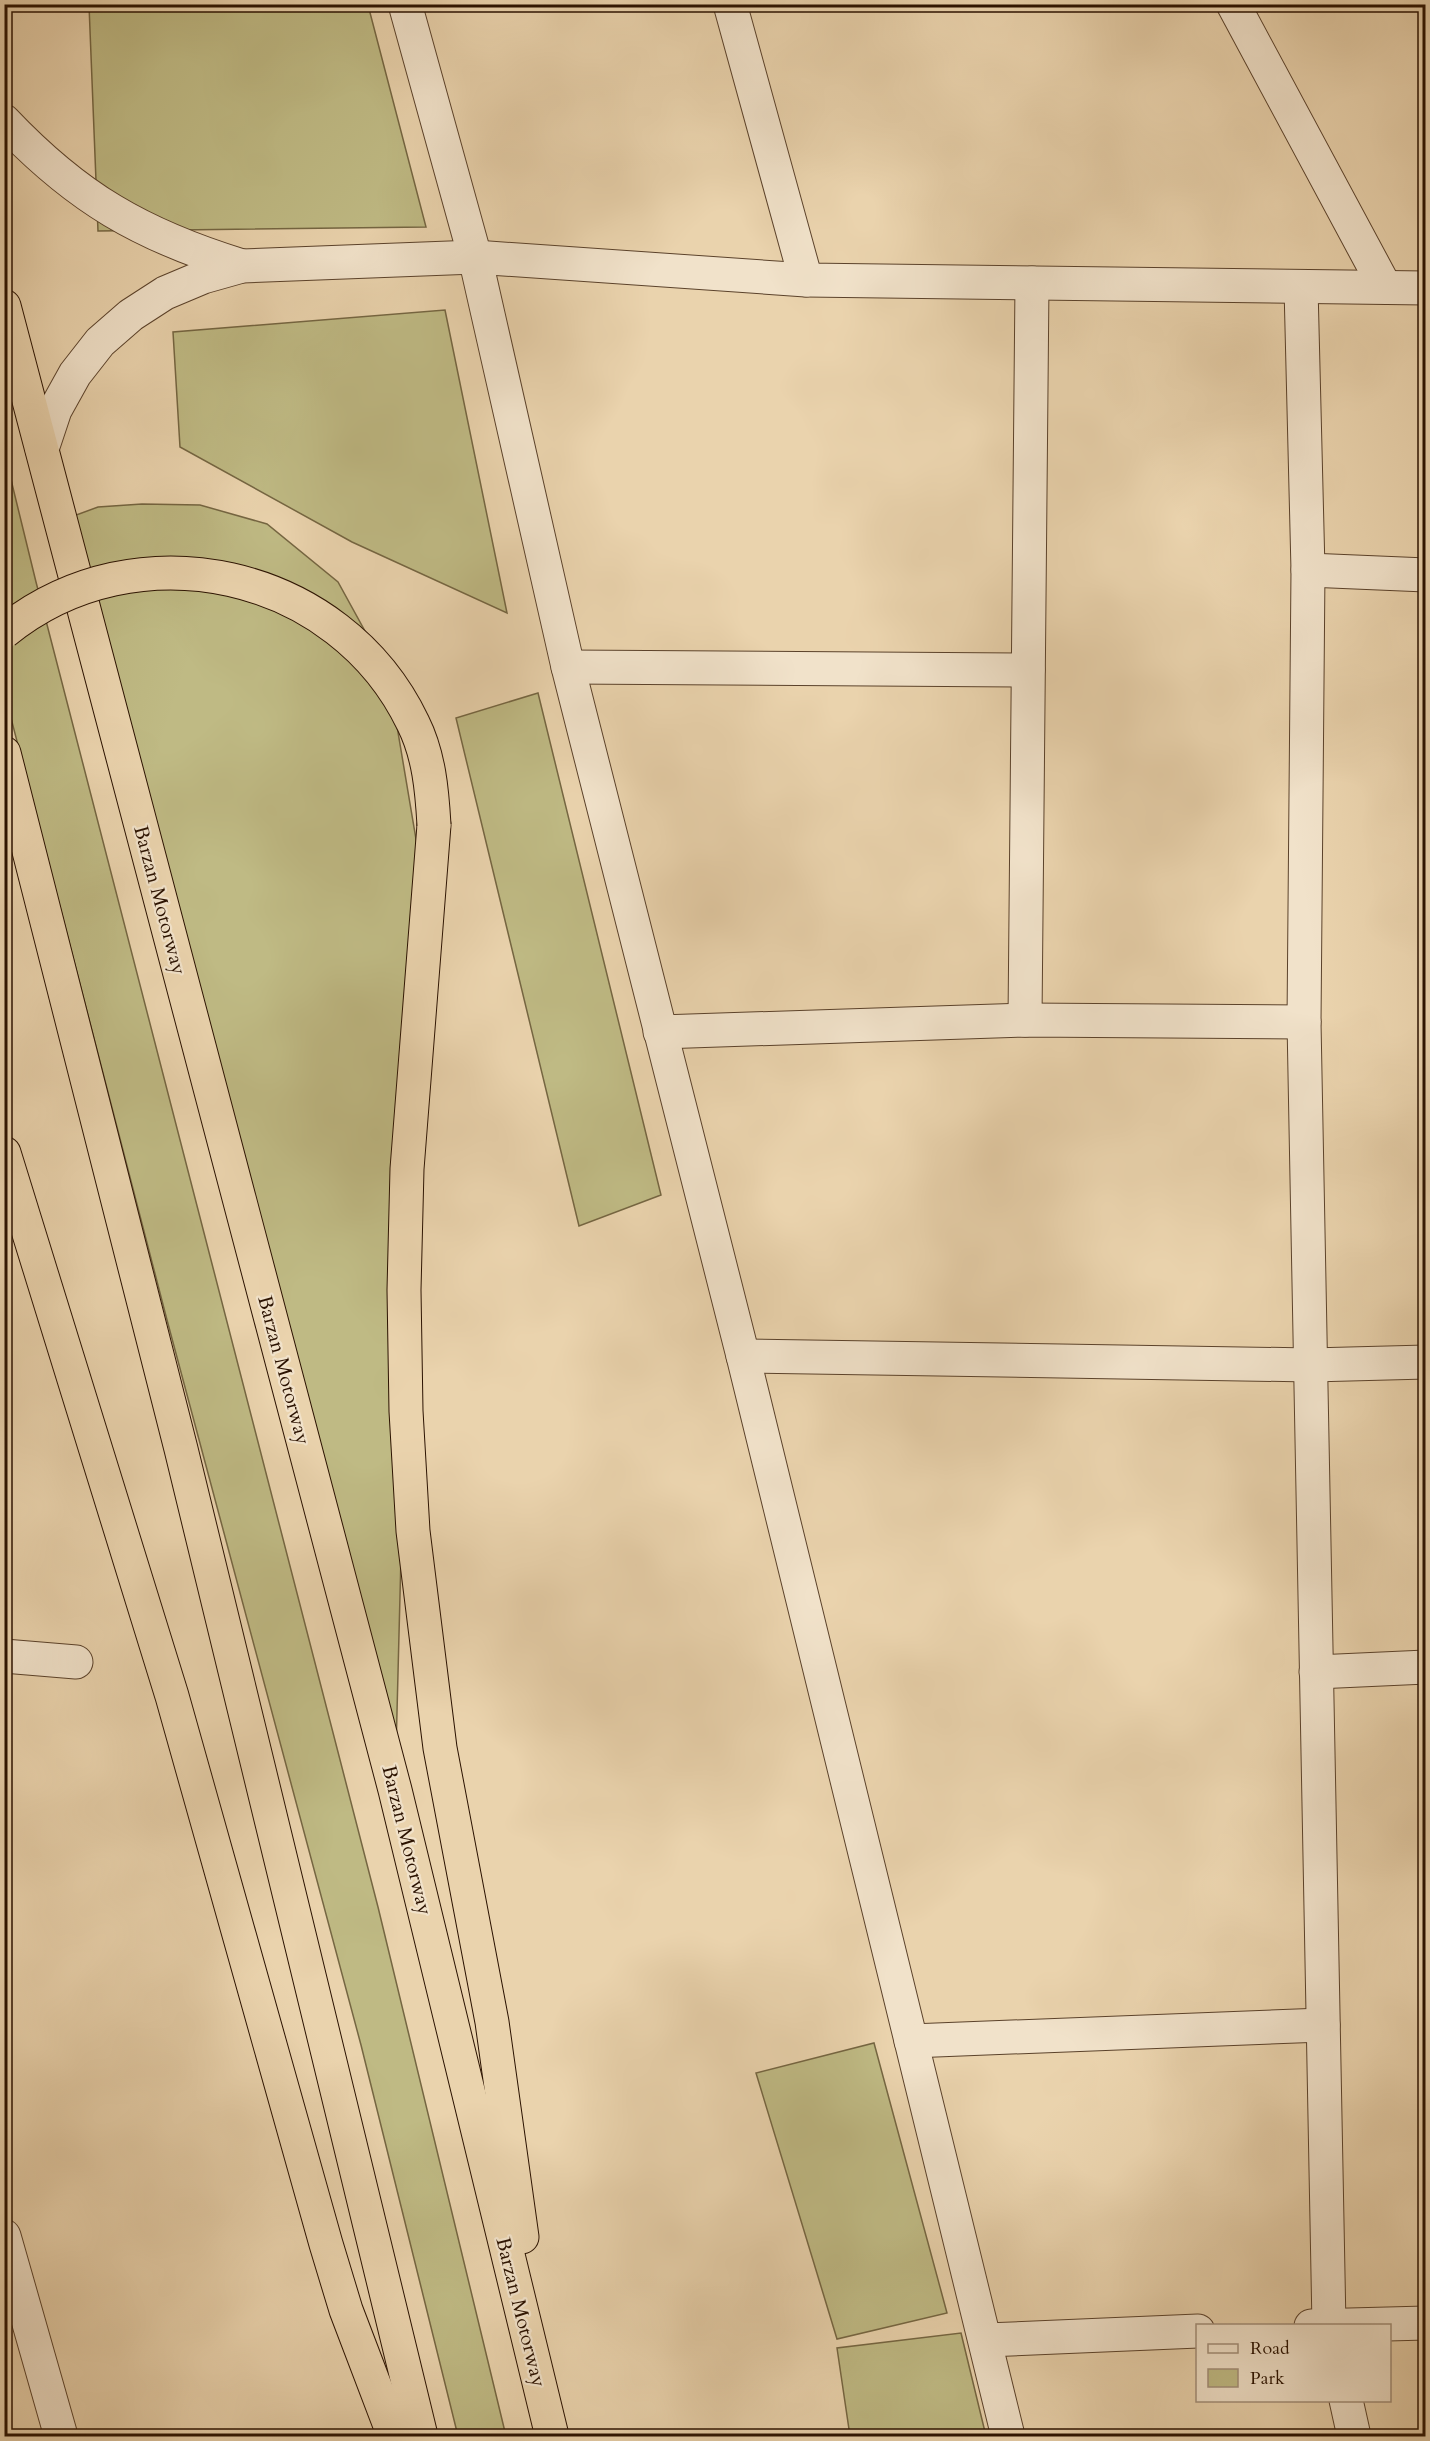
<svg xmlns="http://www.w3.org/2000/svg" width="1430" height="2441" font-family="Cardo,serif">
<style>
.green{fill:#bfba84;stroke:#756642;stroke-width:1.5}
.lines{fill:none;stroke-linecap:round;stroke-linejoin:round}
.minor-casing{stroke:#5b422b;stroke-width:35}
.motorway-casing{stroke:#2b1200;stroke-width:35}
.minor{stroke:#f1e2ca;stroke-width:33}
.motorway{stroke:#ead3ad;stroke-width:33}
.motorway-bridge-casing{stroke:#2b1200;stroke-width:35;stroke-linecap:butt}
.motorway-bridge{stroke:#ead3ad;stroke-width:33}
.labels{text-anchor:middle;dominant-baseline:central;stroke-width:4.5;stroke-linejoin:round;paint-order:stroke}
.street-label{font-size:20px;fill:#2b1200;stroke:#f1e2ca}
</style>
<rect width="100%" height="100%" fill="#ead3ad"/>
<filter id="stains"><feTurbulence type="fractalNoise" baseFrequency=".00333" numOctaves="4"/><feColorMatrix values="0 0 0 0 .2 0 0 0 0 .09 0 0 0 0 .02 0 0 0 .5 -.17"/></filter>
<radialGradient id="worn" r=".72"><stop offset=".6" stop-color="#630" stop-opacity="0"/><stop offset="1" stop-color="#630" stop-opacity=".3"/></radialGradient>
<g class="green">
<polygon points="89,5 368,5 426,227 98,231"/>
<polygon points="445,310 507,613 352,542 180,447 173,332"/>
<polygon points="4,451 36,582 378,1907 506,2436 458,2436 361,2045 167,1320 5,695"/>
<polygon points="142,504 200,505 267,524 338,582 388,673 419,857 395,1790 60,521 98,507"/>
<polygon points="538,693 661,1195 579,1226 456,718"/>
<polygon points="874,2043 947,2313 837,2339 756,2073"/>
<polygon points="961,2333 986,2436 850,2436 837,2348"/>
</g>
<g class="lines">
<g class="minor-casing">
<g id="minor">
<polyline points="405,4 475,257 568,667 743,1356 1008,2436"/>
<polyline points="730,4 806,280"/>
<polyline points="1233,4 1385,287"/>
<path d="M4 121C77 198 141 235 242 266"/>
<polyline points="1301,287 1308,570 1304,1022 1329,2326"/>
<polyline points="42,449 55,410 75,374 100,342 131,315 165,293 203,277 242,266 475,257 806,280 1426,288"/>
<polyline points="1308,570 1426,575"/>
<polyline points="568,667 1028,670"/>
<polyline points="1025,1020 1032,283"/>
<polyline points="660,1032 1025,1020 1304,1022"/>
<polyline points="743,1356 1311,1365 1426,1362"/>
<polyline points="4,1656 76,1662"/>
<polyline points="1316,1672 1426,1667"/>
<polyline points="911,2041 1323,2025"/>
<polyline points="4,2236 61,2436"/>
<polyline points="1311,2326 1426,2323"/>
<polyline points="986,2340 1198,2331"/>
<polyline points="1346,2400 1354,2436"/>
</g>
</g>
<g class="motorway-casing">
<g id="motorway">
<polyline points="4,306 395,1790 552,2436"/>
<polyline points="4,753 181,1449 421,2436"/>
<polyline points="434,825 407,1169 404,1290 406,1411 413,1531 440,1748 492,2022 522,2237"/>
<polyline points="4,1153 172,1696 326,2244 346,2310 394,2436"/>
</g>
</g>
<use href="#minor" class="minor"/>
<use href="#motorway" class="motorway"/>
<g class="motorway-bridge-casing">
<path id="motorway-bridge" d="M4 632C136 524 340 570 413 723 429 755 432 790 434 825"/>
</g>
<use href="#motorway-bridge" class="motorway-bridge"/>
</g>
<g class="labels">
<g class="street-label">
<text transform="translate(160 900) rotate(75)">Barzan Motorway</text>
<text transform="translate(284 1370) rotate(75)">Barzan Motorway</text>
<text transform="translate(407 1840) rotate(76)">Barzan Motorway</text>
<text transform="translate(521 2312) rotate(76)">Barzan Motorway</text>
</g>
</g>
<rect width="1430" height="2441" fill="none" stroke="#ead3ad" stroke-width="24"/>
<rect x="6" y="6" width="1418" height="2429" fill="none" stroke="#2b1200" stroke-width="3"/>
<rect x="12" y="12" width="1406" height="2417" fill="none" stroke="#2b1200" stroke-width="1.5"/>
<rect x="1196" y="2324" width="195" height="78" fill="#f1e2ca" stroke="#a28f79" stroke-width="1.5"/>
<rect x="1208" y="2344" width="30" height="9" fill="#f1e2ca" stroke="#a28f79" stroke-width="1.5"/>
<text x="1250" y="2354" font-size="18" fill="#2b1200">Road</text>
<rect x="1208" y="2369" width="30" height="18" fill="#bfba84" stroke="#a28f79" stroke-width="1.5"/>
<text x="1250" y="2384" font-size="18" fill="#2b1200">Park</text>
<rect width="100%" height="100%" filter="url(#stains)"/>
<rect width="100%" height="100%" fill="url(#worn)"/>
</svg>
